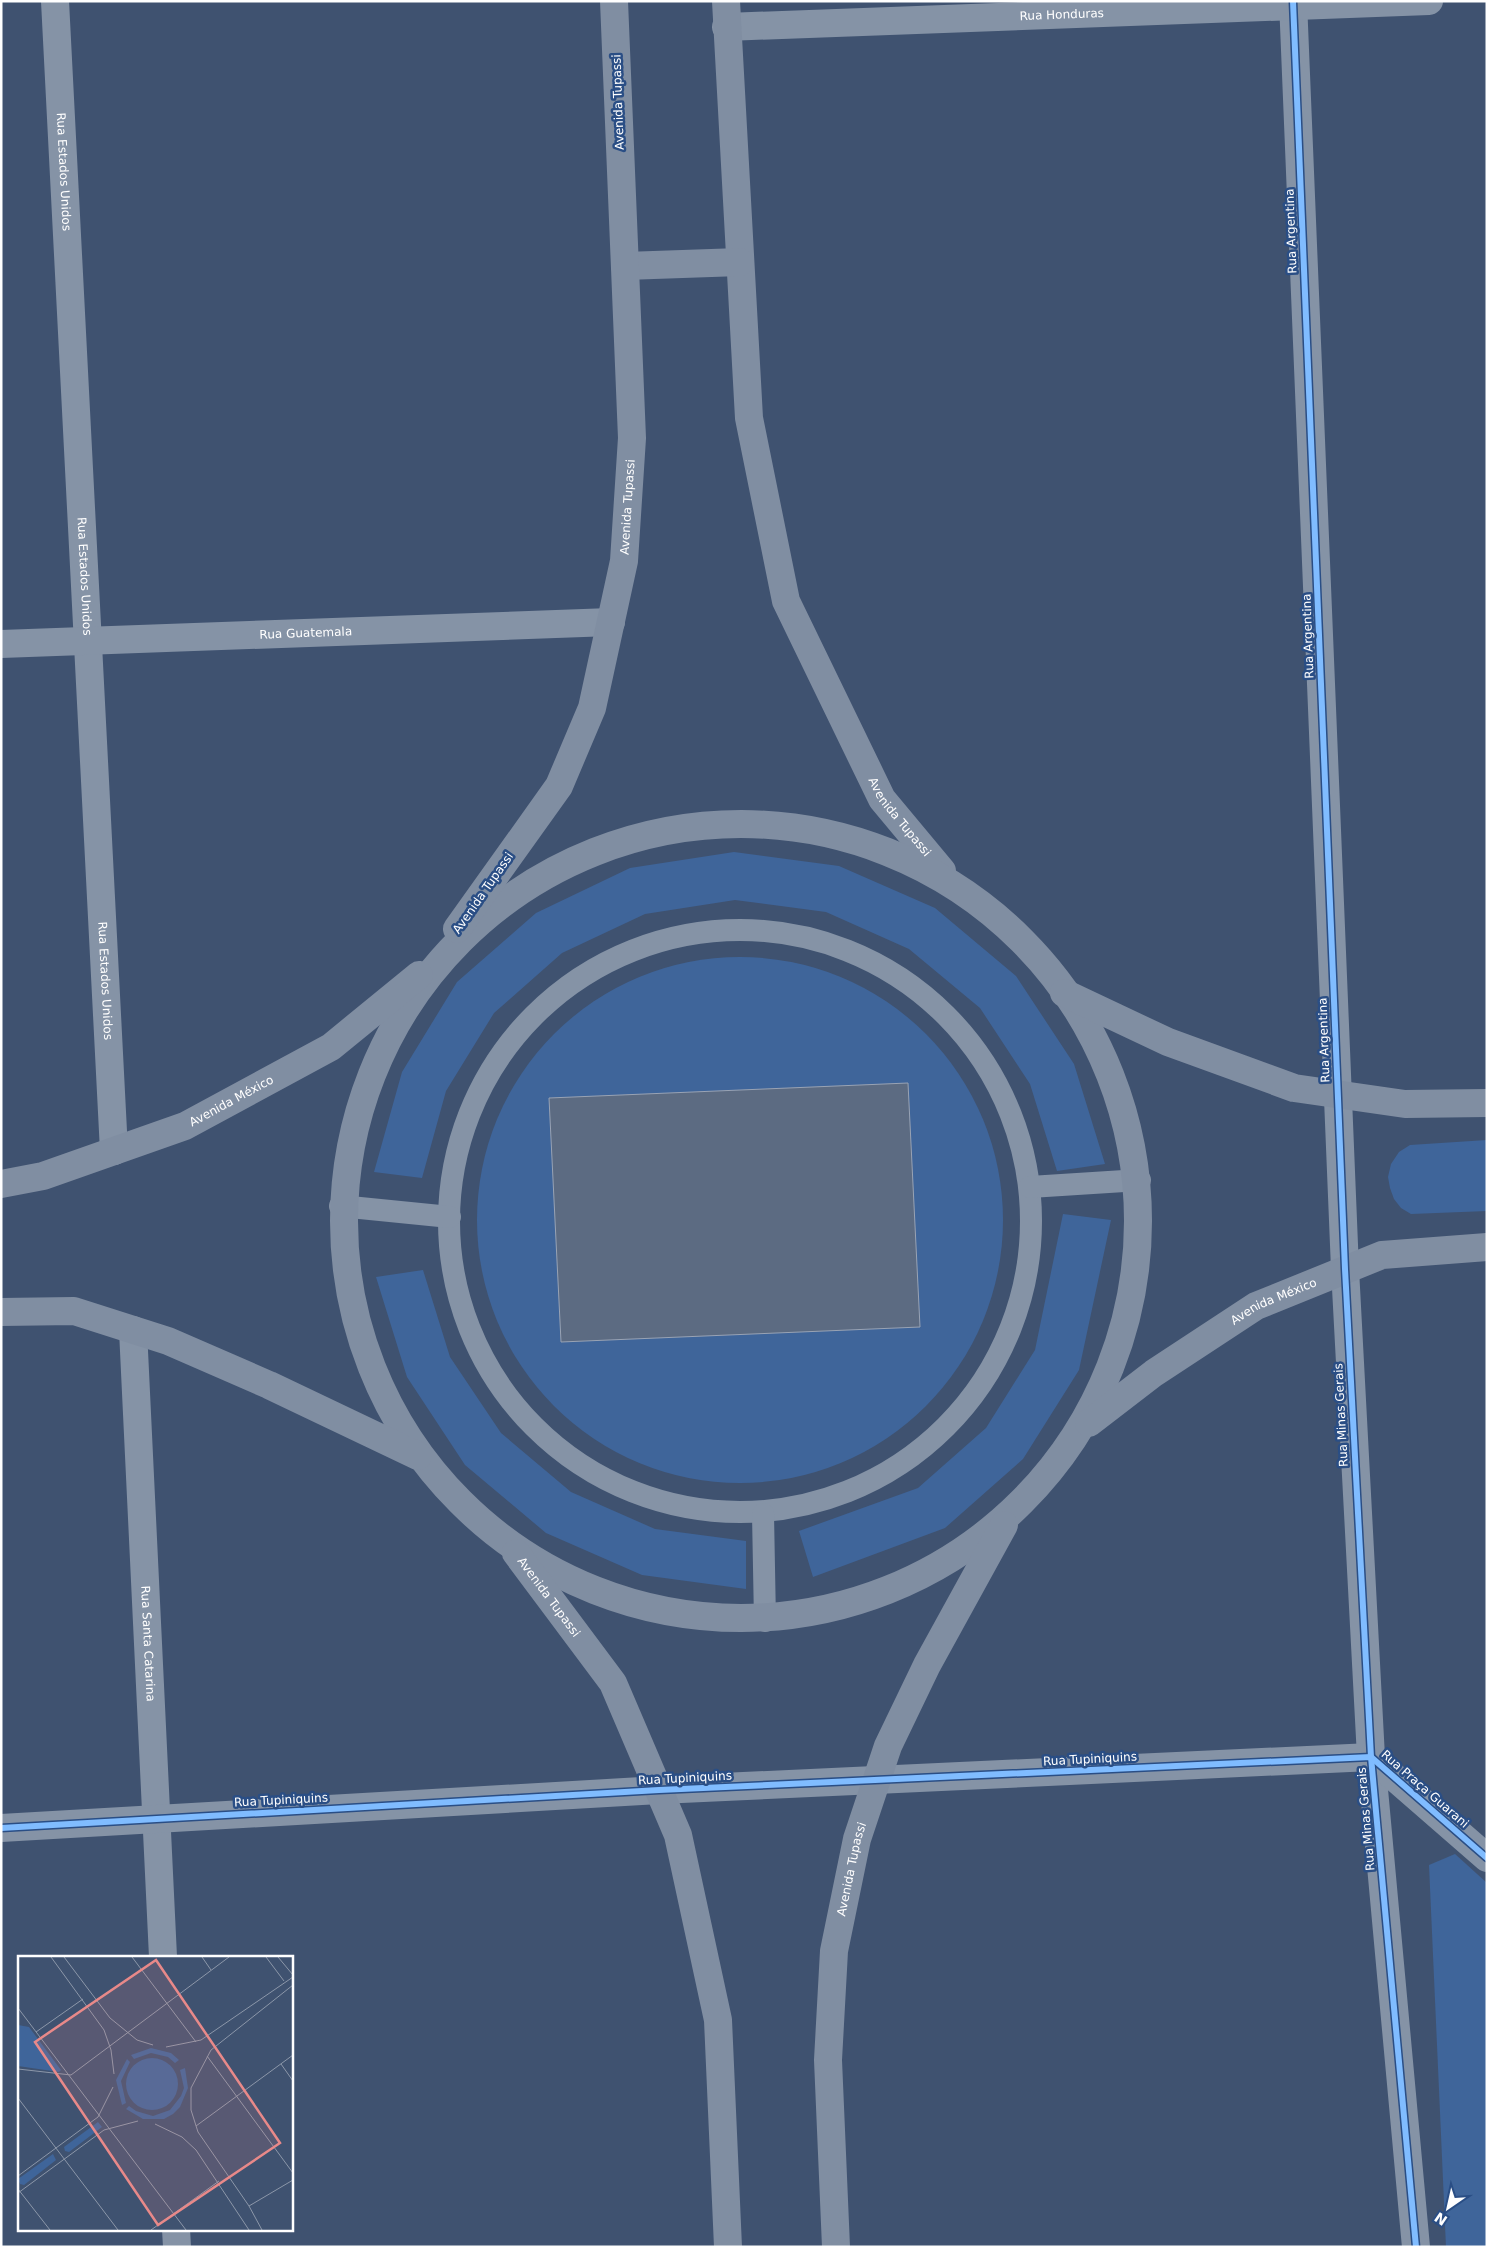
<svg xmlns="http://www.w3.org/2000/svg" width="1488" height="2248" font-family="'DejaVu Sans',sans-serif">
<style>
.green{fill:#3f659a}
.building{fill:#5c6b82;stroke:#99a3b4}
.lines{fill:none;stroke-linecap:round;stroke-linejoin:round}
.lane{stroke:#8593a6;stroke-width:22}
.street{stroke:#8593a6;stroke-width:28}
.secondary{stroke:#808ea2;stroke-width:28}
.cycleway-casing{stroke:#2a4e85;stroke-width:9}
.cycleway{stroke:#80bcff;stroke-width:6}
.labels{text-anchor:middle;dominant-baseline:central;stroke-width:5;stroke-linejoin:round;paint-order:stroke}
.street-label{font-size:12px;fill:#fff;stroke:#2a4e85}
.inset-road{fill:none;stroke:#8c97a9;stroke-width:1}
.view{fill:#e88989;fill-opacity:0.15;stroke:#e88989;stroke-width:2.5}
.inset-edge{fill:none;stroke:#fff;stroke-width:2.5}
</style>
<rect width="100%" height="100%" fill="#3f5270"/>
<g class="green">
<polygon points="734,852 839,866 935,908 1016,976 1074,1064 1105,1164 1057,1171 1030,1084 980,1008 909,949 826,912 735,900 645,914 562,953 494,1013 446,1091 422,1178 374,1172 402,1072 457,982 536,913 630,868"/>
<circle cx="740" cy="1220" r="263"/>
<polygon points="1487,1140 1487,1211 1411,1214 1401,1208 1394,1199 1390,1188 1388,1177 1391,1164 1399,1152 1410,1145"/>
<polygon points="1063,1214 1111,1220 1079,1370 1023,1459 945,1528 813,1577 799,1531 918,1488 986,1428 1035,1350"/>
<polygon points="423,1270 450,1357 501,1433 571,1492 655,1529 746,1541 746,1589 642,1575 546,1533 465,1465 407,1377 376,1277"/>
<polygon points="1455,1854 1487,1883 1487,2247 1446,2247 1429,1865"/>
</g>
<polygon class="building" points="908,1083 920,1327 561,1342 549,1098"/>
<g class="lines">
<g class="lane">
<circle cx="740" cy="1221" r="291"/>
<polyline points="1030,1187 1140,1180"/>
<polyline points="340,1206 450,1217"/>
<polyline points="763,1514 765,1621"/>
</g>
<g class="street">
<path id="s1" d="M55 1 114 1151"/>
<polyline points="1293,1 1345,1269 1371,1757 1416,2247"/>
<path id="s2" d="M726 27 1429 1"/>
<path id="s3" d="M1 644 611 622"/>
<path id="s4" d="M133 1330 163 1957"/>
<polyline points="1,1828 659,1790 1371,1757 1487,1858"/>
<polyline points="176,2229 177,2247"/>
</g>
<g class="secondary">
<path id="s5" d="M726 1 749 418 786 601 882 799 942 871"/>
<polyline points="625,266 740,262"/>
<circle cx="741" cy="1221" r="397"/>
<path id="s6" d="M457 929 559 786 592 708 624 561 632 438 614 1"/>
<polyline points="1064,993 1168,1042 1294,1088 1405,1104 1487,1103"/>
<path id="s7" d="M1 1184 43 1176 185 1126 331 1047 419 975"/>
<polyline points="1,1312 74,1311 168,1341 269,1385 418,1456"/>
<path id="s8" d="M1089 1423 1154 1373 1256 1306 1382 1255 1487 1247"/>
<path id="s9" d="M516 1553 613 1683 678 1835 718 2020 728 2247"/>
<path id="s10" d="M836 2247 828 2060 834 1951 857 1839 888 1746 927 1665 1004 1525"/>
</g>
<g class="cycleway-casing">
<g id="cycleway">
<polyline points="1293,1 1345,1269 1371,1757 1416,2247"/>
<polyline points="1,1828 659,1790 1371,1757 1487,1858"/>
</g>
</g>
<use href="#cycleway" class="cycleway"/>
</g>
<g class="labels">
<g class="street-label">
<text stroke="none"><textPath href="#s2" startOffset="336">Rua Honduras</textPath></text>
<text transform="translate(618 102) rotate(-92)">Avenida Tupassi</text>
<text stroke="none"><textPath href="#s1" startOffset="171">Rua Estados Unidos</textPath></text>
<text transform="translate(1291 231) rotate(-92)">Rua Argentina</text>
<text stroke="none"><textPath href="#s6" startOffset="465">Avenida Tupassi</textPath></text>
<text stroke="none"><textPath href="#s1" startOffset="576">Rua Estados Unidos</textPath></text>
<text stroke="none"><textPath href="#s3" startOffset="305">Rua Guatemala</textPath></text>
<text transform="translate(1308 636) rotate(-92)">Rua Argentina</text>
<text stroke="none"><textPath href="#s5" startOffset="849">Avenida Tupassi</textPath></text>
<text transform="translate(483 893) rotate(-55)">Avenida Tupassi</text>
<text stroke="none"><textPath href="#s1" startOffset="981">Rua Estados Unidos</textPath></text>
<text transform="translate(1324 1040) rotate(-92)">Rua Argentina</text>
<text stroke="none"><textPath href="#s7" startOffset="246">Avenida México</textPath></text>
<text stroke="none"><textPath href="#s8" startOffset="222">Avenida México</textPath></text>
<text transform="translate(1341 1415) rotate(-93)">Rua Minas Gerais</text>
<text stroke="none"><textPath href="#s9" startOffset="55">Avenida Tupassi</textPath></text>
<text stroke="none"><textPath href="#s4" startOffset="314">Rua Santa Catarina</textPath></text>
<text transform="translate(1090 1759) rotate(-3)">Rua Tupiniquins</text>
<text transform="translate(685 1778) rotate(-3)">Rua Tupiniquins</text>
<text transform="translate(1425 1789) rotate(41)">Rua Praça Guarani</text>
<text transform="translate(281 1800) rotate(-3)">Rua Tupiniquins</text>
<text transform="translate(1366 1819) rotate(-95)">Rua Minas Gerais</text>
<text stroke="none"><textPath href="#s10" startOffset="380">Avenida Tupassi</textPath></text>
</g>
</g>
<g transform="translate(18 1956)">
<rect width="275" height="275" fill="#3f5270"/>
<path d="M0 69 11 71 43 114 41 116 0 110ZM133 92 153 97 161 104 157 107 150 101 133 97 116 103 113 99ZM108 128a26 26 0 1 1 52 0a26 26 0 1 1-52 0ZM109 103 112 106 103 125 108 147 104 149 98 124ZM167 112 170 132 162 151 155 158 146 163H125L108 153 111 150 118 155 135 160 152 154 163 140 166 132 162 114ZM80 166 84 171 51 196 47 195 46 191ZM35 198 38 204 6 229 2 228 0 223Z" fill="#3f659a"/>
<path class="inset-road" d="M33 1 86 74 93 94 96 118M46 1 92 62 119 84 135 89M114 1 178 86M184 1 193 14M248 1 266 25M260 1 275 19M0 52 168 274M18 76 65 43M148 91 183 84 275 21M189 100 275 217M263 108 275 125M0 113 53 119 211 1M0 142 100 274M137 168 164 181 178 194 231 274M178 170 275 99M0 220 80 161 95 131M0 233 32 274M0 237 86 174 120 165M231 250 275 224M133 274 201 225M244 274 231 250 180 176 173 154V132L193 94 275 29"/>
<path class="view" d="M138 4 262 187 140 269 17 86Z"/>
<rect width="275" height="275" class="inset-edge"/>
</g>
<rect width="1488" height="2248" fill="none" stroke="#ffffff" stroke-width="5"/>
<g transform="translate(1448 2208) rotate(214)" stroke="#2a4e85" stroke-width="4" paint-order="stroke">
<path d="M0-4L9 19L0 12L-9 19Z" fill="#ffffff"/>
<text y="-8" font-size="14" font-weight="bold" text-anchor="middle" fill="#ffffff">N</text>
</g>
</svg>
